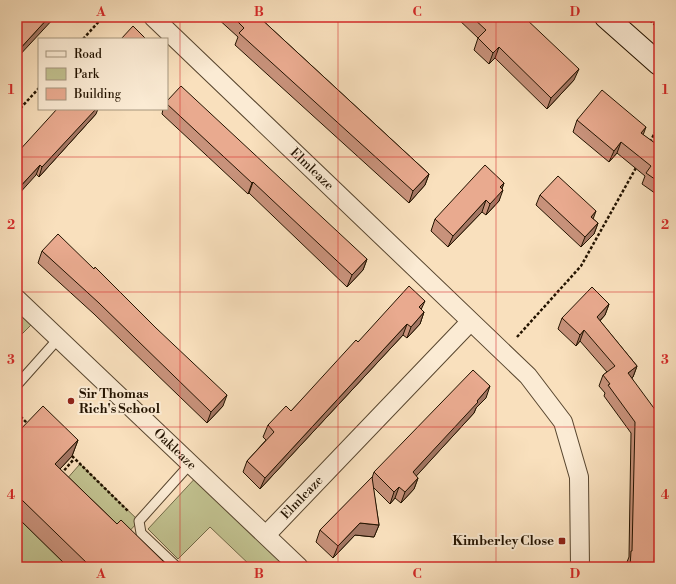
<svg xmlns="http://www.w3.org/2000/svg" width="676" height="584" font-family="'Libre Bodoni',serif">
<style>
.green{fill:#c1c18f;stroke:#726a48}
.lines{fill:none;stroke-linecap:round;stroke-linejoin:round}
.lane-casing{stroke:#58462f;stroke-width:11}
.street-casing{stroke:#58462f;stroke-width:20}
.secondary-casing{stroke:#231300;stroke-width:24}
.path{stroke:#231300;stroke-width:2.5;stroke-dasharray:3 2;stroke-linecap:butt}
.lane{stroke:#fbebd4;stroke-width:9}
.street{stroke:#fbebd4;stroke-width:18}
.secondary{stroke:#fbebd4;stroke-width:22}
.wall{fill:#c8927b;stroke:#231300}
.shaded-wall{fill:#a37764;stroke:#231300}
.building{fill:#e9aa8f;stroke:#231300}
.grid{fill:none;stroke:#d62828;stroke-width:1;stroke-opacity:0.55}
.poi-dot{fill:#8f2418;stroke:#fbebd4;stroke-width:1.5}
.labels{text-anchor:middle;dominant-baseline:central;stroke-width:4;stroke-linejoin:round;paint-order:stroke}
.street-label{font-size:13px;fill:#231300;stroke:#fbebd4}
.poi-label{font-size:13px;font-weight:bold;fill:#231300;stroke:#fbebd4;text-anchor:start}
.neatline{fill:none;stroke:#d62828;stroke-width:1.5}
.grid-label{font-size:13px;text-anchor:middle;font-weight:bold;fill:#d62828}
</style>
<rect width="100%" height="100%" fill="#f9e0bd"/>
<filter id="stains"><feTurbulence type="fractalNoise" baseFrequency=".005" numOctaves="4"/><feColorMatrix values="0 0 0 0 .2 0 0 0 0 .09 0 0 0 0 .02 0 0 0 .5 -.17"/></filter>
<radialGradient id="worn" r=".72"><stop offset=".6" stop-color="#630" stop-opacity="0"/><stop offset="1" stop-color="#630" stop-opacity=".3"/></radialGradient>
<g class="green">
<polygon points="17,299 37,319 17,339"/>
<polygon points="80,464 139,521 120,541 58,489"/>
<polygon points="200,473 299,567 252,567 210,527 178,559 148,529"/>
<polygon points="17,517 68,567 17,567"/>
</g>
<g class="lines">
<g class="lane-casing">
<g id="lane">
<polyline points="17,385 58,339"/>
<polyline points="177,567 141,533 139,521 191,463"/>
</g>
</g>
<g class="street-casing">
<g id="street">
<path id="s1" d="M153 17 528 376 563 422 579 477 580 567"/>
<path id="s2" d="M17 299 299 567"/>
<path id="s3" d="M266 535 470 322"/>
</g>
</g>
<g class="secondary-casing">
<polyline id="secondary" points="606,17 659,64"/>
</g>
<g class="path">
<polyline points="646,17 659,28"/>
<polyline points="83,39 103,17"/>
<polyline points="17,112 39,88"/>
<polyline points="650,142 659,125"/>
<polyline points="517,337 581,266 637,166"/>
<polyline points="17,413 28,424"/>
<polyline points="72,456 128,511"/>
<polyline points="61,474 74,459"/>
</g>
<use href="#lane" class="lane"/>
<use href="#street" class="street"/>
<use href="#secondary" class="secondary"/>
</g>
<g class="wall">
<polygon points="216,17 259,17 429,174 425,185 409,203 235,45 238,37"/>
<polygon points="456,17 524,17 574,80 547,109 495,58 489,64 474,50 478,38"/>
<polygon points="167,101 367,259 363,270 347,287 249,193 248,194 162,114 163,109 167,109"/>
<polygon points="96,114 39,177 17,153"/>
<polygon points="577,120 643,135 659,146 659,196 642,184 645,176 617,153 609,162 573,132"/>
<polygon points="504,183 502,189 499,201 486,215 482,212 448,247 431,231 435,219"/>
<polygon points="540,195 593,219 598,223 594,234 581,247 536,205"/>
<polygon points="42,251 223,406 207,423 94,314 38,263"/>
<polygon points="609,304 605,315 600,321 637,366 633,377 632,378 658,448 654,567 626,567 627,562 629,557 631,433 604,396 605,393 599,386 603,375 607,372 580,341 576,346 558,329 562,318"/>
<polygon points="421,310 424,312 420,324 407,338 403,335 260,489 243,472 247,461 266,440 263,437 268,425 291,411 358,342"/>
<polygon points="486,398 476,408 474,413 416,476 418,478 414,489 401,503 395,498 390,504 373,487 379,525 374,537 355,535 333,558 316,542 320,530 372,478 374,472"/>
<polygon points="17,433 78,440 72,456 60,469 117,524 169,567 68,567 17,517"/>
</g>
<g class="shaded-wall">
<polygon points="49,17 55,17 17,58 17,52"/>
<polygon points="499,47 495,58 489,64 493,53"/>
<polygon points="579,69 574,80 547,109 551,98"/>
<polygon points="95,109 98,109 96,114 39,177 42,167"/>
<polygon points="646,127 642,138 641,133"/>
<polygon points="621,142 617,153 609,162 614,151"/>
<polygon points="40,165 36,175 17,196 17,190"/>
<polygon points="429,174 425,185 409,203 413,191"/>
<polygon points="253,182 249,193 248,194 252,183"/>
<polygon points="504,183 500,193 503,190 499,201 486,215 490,204 500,187"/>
<polygon points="486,200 482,212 448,247 453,236"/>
<polygon points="596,211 592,222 591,217"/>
<polygon points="598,223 594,234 581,247 585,237"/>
<polygon points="367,259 363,270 347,287 352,275"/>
<polygon points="425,301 420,312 419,307"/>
<polygon points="609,304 605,315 593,328 597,317"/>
<polygon points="424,312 420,324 407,338 411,327"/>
<polygon points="407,324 403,335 260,489 265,478"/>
<polygon points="584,330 580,341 576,346 580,335"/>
<polygon points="637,366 633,377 624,384 628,373"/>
<polygon points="490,386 486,398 476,408 474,413 409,484 413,472 477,401"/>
<polygon points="227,395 223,406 207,423 211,412"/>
<polygon points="78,440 72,456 49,481 55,464"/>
<polygon points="418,478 414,489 401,503 405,492"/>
<polygon points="399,487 395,498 390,504 394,492"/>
<polygon points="22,500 17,513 17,504"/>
<polygon points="360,523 379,525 374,537 355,535 333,558 338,546"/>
</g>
<g class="building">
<polygon points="17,17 49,17 17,52"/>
<polygon points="233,17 259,17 429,174 413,191 239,33 244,28"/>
<polygon points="472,17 524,17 579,69 551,98 499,47 493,53 478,38 486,30"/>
<polygon points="133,26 146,39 121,39"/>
<polygon points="181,86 367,259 352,275 253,182 252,183 167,104 167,101"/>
<polygon points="602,90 646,127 641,133 659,146 659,182 646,173 651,166 621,142 614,151 577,120"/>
<polygon points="57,109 96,109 42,167 40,165 17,190 17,153"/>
<polygon points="485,165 504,183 500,187 503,190 490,204 486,200 453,236 435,219"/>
<polygon points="558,176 596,211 591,217 598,223 585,237 540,195"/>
<polygon points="58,234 94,269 95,267 156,328 227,395 211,412 99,303 42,251"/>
<polygon points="409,286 425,301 419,307 424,312 411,327 407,324 265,478 247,461 274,432 268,425 286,406 291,411 356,340 358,342"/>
<polygon points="592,287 609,304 597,317 637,366 628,373 659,415 659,437 654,567 630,567 631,551 632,551 635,422 608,385 610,384 603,375 615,366 584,330 580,335 562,318"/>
<polygon points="473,370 490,386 477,401 478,402 413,472 418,478 405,492 399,487 394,492 374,472"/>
<polygon points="43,406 78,440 55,464 117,524 121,520 169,567 91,567 22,500 17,504 17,433"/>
<polygon points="372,477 379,525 360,523 338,546 320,530"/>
</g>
<path class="grid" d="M180 17V567M338 17V567M496 17V567M17 157H659M17 292H659M17 427H659"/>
<g class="poi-dot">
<circle cx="71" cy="401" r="4"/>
<rect x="558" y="537" width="8" height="8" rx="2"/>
</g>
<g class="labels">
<g class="street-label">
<text stroke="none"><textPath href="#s1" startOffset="220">Elmleaze</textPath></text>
<text stroke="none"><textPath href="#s2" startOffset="218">Oakleaze</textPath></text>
<text stroke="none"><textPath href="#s3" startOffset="52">Elmleaze</textPath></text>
</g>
<g class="poi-label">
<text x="79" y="394">Sir Thomas<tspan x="79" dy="15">Rich's School</tspan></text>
<text x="554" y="541" text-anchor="end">Kimberley Close</text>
</g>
</g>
<rect width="676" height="584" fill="none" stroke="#f9e0bd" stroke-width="44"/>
<rect x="38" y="38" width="130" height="72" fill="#fbebd4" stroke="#a5957f"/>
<rect x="46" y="51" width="20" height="6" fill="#fbebd4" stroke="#a5957f"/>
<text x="74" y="58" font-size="12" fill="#231300">Road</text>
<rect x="46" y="68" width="20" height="12" fill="#c1c18f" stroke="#a5957f"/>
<text x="74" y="78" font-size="12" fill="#231300">Park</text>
<rect x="46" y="88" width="20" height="12" fill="#e9aa8f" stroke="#a5957f"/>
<text x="74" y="98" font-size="12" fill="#231300">Building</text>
<rect x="22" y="22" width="632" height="540" class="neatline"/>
<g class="grid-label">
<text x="101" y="16">A</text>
<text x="259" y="16">B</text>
<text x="417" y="16">C</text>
<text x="575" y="16">D</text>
<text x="11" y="94">1</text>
<text x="665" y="94">1</text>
<text x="11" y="229">2</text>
<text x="665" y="229">2</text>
<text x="11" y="364">3</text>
<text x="665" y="364">3</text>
<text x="11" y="499">4</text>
<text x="665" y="499">4</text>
<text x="101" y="578">A</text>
<text x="259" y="578">B</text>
<text x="417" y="578">C</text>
<text x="575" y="578">D</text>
</g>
<rect width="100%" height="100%" filter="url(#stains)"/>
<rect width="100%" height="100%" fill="url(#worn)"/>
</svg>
